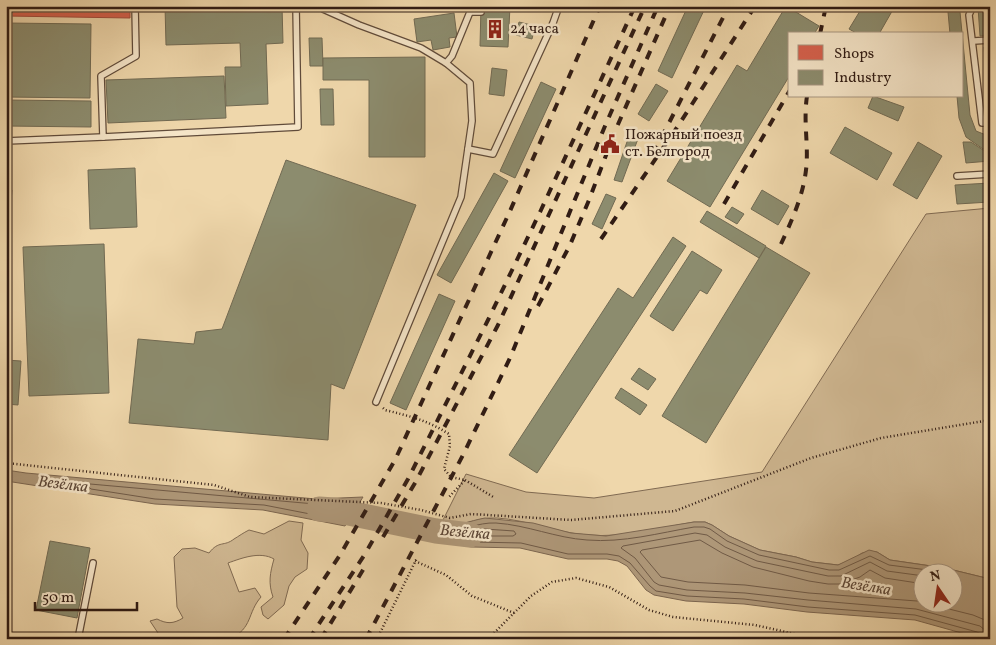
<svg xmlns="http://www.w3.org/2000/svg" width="996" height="645" font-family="Vollkorn,serif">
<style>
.green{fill:#cfb791;stroke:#806a52}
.water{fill:#ae9778;stroke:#7c6650;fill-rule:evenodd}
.shops{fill:#d6604d;stroke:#a44c3c}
.industry{fill:#8c8c6e;stroke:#716a53}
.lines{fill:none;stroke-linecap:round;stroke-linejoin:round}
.shore{stroke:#705a46;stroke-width:1}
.river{stroke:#ae9778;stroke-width:25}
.service-casing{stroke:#604b3a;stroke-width:8}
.path{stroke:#311c14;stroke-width:2.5;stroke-dasharray:1 2.5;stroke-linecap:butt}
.service{stroke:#f5e5c8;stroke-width:5.5}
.rail{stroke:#311c14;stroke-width:4;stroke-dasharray:9 9;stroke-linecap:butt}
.labels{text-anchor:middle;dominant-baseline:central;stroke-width:5;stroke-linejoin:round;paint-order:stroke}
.poi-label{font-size:15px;fill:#311c14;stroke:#f5e5c8;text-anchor:start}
.water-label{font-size:16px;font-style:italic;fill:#5d4737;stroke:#f5e5c8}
</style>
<rect width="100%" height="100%" fill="#efd7ab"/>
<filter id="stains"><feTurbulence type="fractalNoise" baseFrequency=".004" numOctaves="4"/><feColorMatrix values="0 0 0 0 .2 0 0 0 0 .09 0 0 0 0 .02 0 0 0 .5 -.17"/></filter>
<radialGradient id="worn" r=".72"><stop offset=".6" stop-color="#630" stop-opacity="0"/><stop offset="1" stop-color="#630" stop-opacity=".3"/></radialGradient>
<g class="green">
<path d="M990 208V579L945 568 890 560 877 552 862 553 852 560 838 565 812 562 796 557 760 550 729 536 712 525 705 522H694C659 528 623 538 588 535 557 533 528 520 497 518 475 517 463 528 441 524L466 474 526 492 594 498 762 472 926 214Z"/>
<path d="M289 521 303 523 301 540 308 553 307 569 295 577 289 586 284 605 268 619 263 615 261 607 273 597C268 583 270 573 274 559 260 551 242 558 228 563L239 592 255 588 261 597C247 613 253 628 230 639H152L158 633 150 621 157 619C167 624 173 624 183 618L177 607 174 557 182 549 195 548 209 553C219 540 224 547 234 539 239 536 243 533 249 530L264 534Z"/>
</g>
<g class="water">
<polygon points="6,470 26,473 316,499 363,497 345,526 263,510 155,504 6,481"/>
<path d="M485 518 533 523 571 533 606 536 694 522H705L712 525 729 536 760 550 796 557 812 562 838 565 869 550 877 552 890 560 945 568 990 579V639H983L915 620 807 612 744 604 686 601 654 595 646 590 627 566 618 561 607 559H568L520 548 471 547 435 540 436 531 441 524C459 527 468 521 485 518ZM924 572H954V602H924Z"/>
</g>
<polygon class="shops" points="6,6 130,6 130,18 6,16"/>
<g class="industry">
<polygon points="165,6 282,6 283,43 266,44 268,104 226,106 225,67 241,67 240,43 166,45"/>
<polygon points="481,6 510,6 508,47 480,46"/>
<polygon points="688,6 706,6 672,78 658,71"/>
<polygon points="786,6 819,26 814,34 790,34 790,75 710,207 667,181 737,65 747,71"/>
<polygon points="863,6 895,6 879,34 858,34 849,29"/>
<polygon points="951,6 963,6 960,12 970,115 976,131 986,135 990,134 990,148 983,149 966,137 959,118 957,96 962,96 962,34 950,34 948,12"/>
<polygon points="990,6 990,35 980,36 978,7"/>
<polygon points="454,13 457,37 449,38 450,47 433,50 431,40 417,42 414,19"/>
<polygon points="519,22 535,26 532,39 516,35"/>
<polygon points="6,23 91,24 90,98 6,97"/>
<polygon points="309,38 322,38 323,66 310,66"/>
<polygon points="990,46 990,117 984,47"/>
<polygon points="425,57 425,157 369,157 369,80 323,80 323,58"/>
<polygon points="492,68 507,70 504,96 489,94"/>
<polygon points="224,76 226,118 108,123 106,80"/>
<polygon points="541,82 556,89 515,178 500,171"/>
<polygon points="656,84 668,91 649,121 638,114"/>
<polygon points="320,89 333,89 334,125 321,125"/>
<polygon points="873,96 904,107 898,121 868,108"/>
<polygon points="6,100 91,101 91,127 6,126"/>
<polygon points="845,127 892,153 877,180 830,153"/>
<polygon points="630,133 639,136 622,182 614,180"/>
<polygon points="918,142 942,156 917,199 893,185"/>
<polygon points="963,142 971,142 983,150 990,149 990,161 966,163"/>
<polygon points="286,160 416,205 344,389 331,384 328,440 129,423 138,339 194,344 196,332 222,329"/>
<polygon points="135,168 137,227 90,229 88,170"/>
<polygon points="494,173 508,181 451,283 437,275"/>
<polygon points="990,183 990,202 957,204 955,185"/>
<polygon points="6,189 12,190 9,224 6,223"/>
<polygon points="762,190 789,206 778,225 751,209"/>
<polygon points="606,194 616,198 602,229 592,224"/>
<polygon points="732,207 744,214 737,224 725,217"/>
<polygon points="707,211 766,246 759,258 700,222"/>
<polygon points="673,237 686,246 537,473 509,455 618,288 633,298"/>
<polygon points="104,244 109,393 29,396 23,247"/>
<polygon points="766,247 810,273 706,443 662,416"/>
<polygon points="692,251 722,270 707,294 700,290 673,331 650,316"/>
<polygon points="6,275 9,276 6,318"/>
<polygon points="439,294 455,301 406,410 390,403"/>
<polygon points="6,360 21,361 18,405 6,404"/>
<polygon points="639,368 656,379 648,390 631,379"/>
<polygon points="621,388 647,405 640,415 615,398"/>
<polygon points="50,541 90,548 77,618 36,610"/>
</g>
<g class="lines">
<g class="shore">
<polygon points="90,484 315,504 350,502 352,505 341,520 264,505 155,499 91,489 89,487"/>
<polygon points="485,529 514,531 516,534 513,536 476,536 474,535 475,532"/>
<path d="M943 572 889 565 870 556 839 570H829L759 555 727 541 710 529 704 527H694C659 533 623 543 587 540 556 538 527 525 496 523 477 522 462 532 444 530L441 534 442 536 472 542 521 543 568 554H607L619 556 630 563 650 586 656 591 687 596 744 599 808 607 915 615 977 632 981 634 982 639"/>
<polyline points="924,576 887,571 870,562 841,576 828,576 757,561 725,547 707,535 695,533 623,546 621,548 635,558 654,582 659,585 687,590 745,593 808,600 916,609 980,626 986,631 988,639"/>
<polyline points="924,584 885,578 870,570 860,577 840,584 828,584 809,581 753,567 722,553 700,540 642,550 640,552 661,577 688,582 745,585 809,593 917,601 973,615 985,620 990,624"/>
</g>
<polyline class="river" points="319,509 334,510 436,531 470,535"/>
<g class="service-casing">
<g id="service">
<polyline points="135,6 136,56 101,76 103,137 298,127 296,6"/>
<polyline points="321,6 323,9 359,25 421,48 446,63 470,83 472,121 461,197 376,402"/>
<polyline points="470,6 470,12 481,12"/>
<polyline points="973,6 969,15 982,123 990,123"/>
<polyline points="974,41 990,40"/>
<polyline points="446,63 452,56 470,12"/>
<polyline points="6,141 103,137"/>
<polyline points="468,149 493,154 553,23 559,6"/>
<polyline points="957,176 990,174"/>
<polyline points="78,639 93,563"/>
</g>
</g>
<g class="path">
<path d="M383 408 385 410C409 416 427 420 449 434L450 446 444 469 451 477 465 480 449 497"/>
<polyline points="6,463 214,485 250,497 381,503 421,510 450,518 471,514 571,520 675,511 811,458 881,438 990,420"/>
<polyline points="465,480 495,498"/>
<polyline points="415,561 446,575 472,596 514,613"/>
<polyline points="494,633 531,596 552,582 576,578 609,587 649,610 673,617 755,625 817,639"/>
<polyline points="377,639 417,558"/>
</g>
<use href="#service" class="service"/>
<g class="rail">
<polyline points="820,34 826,6"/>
<polyline points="653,154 729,6"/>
<polyline points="724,204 790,90"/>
<polyline points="601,239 678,126 755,6"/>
<path d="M781 244C792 220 803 196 806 170 809 146 803 122 807 96"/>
<polyline points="538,306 570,245 589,200 616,129 670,6"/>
<polyline points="383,537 415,483 498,325 645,6"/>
<polyline points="284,639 340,555 395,460 510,211 600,6"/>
<polyline points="309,639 365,554 408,479 488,320 541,210 635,6"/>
<polyline points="321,639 366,565"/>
<polyline points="366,639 463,455 510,358 605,126 658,6"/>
</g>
</g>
<defs>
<g id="building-bare" transform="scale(1.5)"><path d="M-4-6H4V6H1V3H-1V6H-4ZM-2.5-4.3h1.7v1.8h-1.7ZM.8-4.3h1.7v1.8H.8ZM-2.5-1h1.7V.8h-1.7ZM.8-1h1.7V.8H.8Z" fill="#8f2418" stroke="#f5e5c8" stroke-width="2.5" paint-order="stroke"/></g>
<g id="civic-bare" transform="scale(1.5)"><path d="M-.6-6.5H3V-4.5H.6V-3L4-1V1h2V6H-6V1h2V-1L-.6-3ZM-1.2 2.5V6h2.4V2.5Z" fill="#8f2418" stroke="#f5e5c8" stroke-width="2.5" paint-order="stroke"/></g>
</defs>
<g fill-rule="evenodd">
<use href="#building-bare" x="495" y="29"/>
<use href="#civic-bare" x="610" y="144"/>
</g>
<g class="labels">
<g class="poi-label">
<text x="510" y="29">24 часа</text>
<text x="625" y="135">Пожарный поезд<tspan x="625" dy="17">ст. Белгород</tspan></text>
</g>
<g class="water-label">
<text transform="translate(63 485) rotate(7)">Везёлка</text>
<text transform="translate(465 533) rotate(5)">Везёлка</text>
<text transform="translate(866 587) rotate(9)">Везёлка</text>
</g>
</g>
<rect width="996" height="645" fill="none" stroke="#efd7ab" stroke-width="25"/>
<rect x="8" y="8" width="981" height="630" fill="none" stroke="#311c14" stroke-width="2.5"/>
<rect x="12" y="12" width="971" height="620" fill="none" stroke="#311c14"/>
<rect x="788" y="32" width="175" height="65" fill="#f5e5c8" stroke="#a79580"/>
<rect x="798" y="45" width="25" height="15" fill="#d6604d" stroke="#a79580"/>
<text x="834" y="58" font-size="15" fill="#311c14">Shops</text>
<rect x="798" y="70" width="25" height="15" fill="#8c8c6e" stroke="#a79580"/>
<text x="834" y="82" font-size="15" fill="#311c14">Industry</text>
<g transform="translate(938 588) rotate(347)"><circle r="24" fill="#f5e5c8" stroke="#a79580"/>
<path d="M0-4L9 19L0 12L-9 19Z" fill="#8f2418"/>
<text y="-8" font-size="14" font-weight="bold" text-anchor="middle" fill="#311c14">N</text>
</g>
<path d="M35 602v8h102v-8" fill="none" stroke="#311c14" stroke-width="2.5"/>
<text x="42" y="602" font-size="15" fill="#311c14" stroke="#f5e5c8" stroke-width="4" paint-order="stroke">50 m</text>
<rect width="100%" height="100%" filter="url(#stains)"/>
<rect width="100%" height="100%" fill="url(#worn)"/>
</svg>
